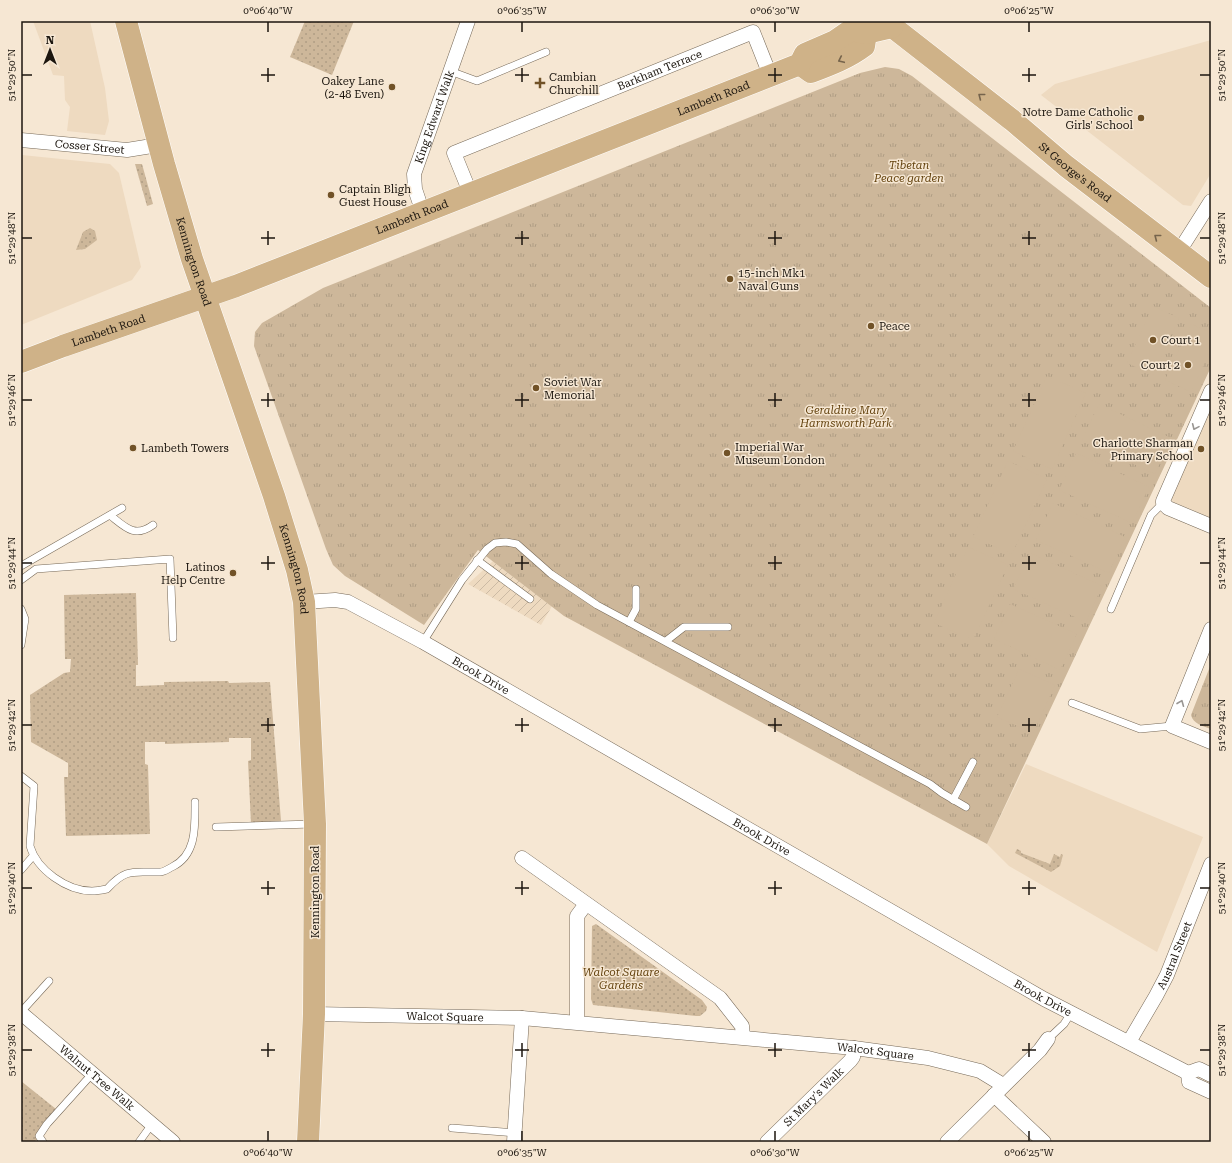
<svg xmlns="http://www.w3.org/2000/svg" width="1232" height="1163" font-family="'Roboto Serif',serif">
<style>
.built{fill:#eedac0}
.industrial{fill:url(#industrial-furrows)}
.grass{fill:url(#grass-dots)}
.park{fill:url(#park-tufts)}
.pitch{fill:#cdb79a}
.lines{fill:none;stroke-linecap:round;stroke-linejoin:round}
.service-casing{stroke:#766958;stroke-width:8}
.minor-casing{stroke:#766958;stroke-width:15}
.primary-casing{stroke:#fff;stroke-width:23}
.service{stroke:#fff;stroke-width:7}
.minor{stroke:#fff;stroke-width:14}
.primary{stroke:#cfb288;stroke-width:22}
.oneway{stroke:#76644c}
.oneway2{stroke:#999693}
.ticks{fill:none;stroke:#1c160f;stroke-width:1.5}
.poi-dot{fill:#715227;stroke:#f6e7d3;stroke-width:1.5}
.labels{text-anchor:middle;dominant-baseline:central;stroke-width:3;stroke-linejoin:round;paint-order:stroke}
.street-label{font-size:11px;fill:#1c160f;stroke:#f6e7d3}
.poi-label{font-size:11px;fill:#1c160f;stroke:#f6e7d3;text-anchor:start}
.park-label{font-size:11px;font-style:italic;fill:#64430f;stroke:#f6e7d3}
.neatline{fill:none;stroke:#1c160f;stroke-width:1.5}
.ticks-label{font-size:10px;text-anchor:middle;fill:#1c160f}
</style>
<defs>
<pattern id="industrial-furrows" width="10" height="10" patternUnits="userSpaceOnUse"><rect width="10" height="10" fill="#eedac0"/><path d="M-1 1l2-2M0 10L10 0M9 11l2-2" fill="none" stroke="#ccbaa4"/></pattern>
<pattern id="grass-dots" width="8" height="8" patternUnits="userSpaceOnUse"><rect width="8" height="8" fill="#cdb79a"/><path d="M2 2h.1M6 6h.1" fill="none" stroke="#af9d84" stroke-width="1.8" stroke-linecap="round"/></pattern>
<pattern id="park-tufts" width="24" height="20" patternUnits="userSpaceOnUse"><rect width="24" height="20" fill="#cdb79a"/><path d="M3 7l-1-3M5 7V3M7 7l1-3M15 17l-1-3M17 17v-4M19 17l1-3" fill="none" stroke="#af9d84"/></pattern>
</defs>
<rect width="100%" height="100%" fill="#f6e7d3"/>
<g class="built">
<polygon points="33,21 90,21 105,88 109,121 105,135 67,131 70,107 65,100 64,76 53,75"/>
<polygon points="1211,40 1211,173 1191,206 1183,205 1041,95 1055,84"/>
<polygon points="22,155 110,164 119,173 141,267 132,280 21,325"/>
<polygon points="1211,406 1211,518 1173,502 1170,492"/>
<polygon points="1026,764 1203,837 1157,952 1009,866 987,844"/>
</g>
<polygon class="industrial" points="493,561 552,606 541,625 468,584"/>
<g class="grass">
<polygon points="305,21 354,21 332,75 290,57"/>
<polygon points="135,164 142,164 153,204 147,206"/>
<polygon points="90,228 95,231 97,240 85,249 76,250 83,232"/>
<polygon points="136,593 138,665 136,665 136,686 164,685 164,682 228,681 229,683 270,682 281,821 251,824 248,761 251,760 251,738 229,738 229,742 165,744 165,742 145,742 145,764 148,765 150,834 66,836 64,777 68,777 68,763 31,742 30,695 64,673 70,672 71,659 65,659 64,595"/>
<polygon points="1017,849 1021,851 1021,853 1050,864 1054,854 1060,857 1061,854 1063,855 1060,866 1051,872 1015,853"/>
<polygon points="596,924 702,1000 707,1007 706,1011 700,1016 696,1016 593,1005 591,999 592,926"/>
<polygon points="21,1081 61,1113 34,1142 21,1142"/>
</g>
<g class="park">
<polygon points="885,67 899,69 912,76 1211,308 1211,367 987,844 564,616 478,550 424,625 345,576 333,565 326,549 254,346 255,332 262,323 323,288 860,73"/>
<path d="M1211 664V729C1203 726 1193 724 1191 715Z"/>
</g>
<g class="pitch">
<polygon points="1153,306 1179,318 1153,375 1127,363"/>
<polygon points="1191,324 1211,333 1211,349 1191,392 1165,380"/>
<polygon points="1047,376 1086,393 1052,469 1013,451"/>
<polygon points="1099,404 1171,438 1155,474 1082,440"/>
<polygon points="1076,453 1149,487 1132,523 1059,490"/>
<polygon points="1008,461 1047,479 1012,554 973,537"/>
<polygon points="1053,503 1125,537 1109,573 1036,540"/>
<polygon points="968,547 1008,565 973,640 934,623"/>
<polygon points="1030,553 1102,586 1086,622 1013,589"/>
<polygon points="1010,604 1077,634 1060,670 994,639"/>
<polygon points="1019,669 1055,685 1033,733 997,717"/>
</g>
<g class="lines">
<g class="service-casing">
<g id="service">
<polyline points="450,71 477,81 546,52"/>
<path d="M111 516C126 528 135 538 153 525"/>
<polyline points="477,560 530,599"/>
<polyline points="21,566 122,508"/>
<polyline points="21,580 36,569 170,559 173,638"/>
<polyline points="21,609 25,619 21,645"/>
<polyline points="1111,609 1151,515 1163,503"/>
<polyline points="629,622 636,609 636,589"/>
<polyline points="666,641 684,627 728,627"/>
<polyline points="423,642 462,580 487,549 495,543 506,542 517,544 551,574 597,605 930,784 942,793 966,807"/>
<polyline points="1072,703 1140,729 1172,726"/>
<path d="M21 776 34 786 30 846C37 870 67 891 92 891 97 891 102 890 107 889 127 867 134 873 160 872 164 872 168 869 172 867 197 855 195 826 195 802"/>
<polyline points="953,800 973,762"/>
<polyline points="216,827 313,824"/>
<polyline points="21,870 33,856"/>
<polyline points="21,1012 49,981"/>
<polyline points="1048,1039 1064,1024 1071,1013"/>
<polyline points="452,1128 515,1133"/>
<polyline points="43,1142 39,1136 47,1124 92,1074"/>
<polyline points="139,1142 152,1124"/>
</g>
</g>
<g class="minor-casing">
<g id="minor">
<path id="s1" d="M21 140 127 150 158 145"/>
<path id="s2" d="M471 195 454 153 753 32 770 75"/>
<path id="s3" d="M423 213 415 189 414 174 468 21"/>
<polyline points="1178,253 1211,201"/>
<polyline points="1211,391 1163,501 1163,503 1168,508 1211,526"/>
<path id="s4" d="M304 602 335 600 348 602 423 642 1044 999 1188 1073"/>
<polyline points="1211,629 1172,726 1211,742"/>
<polyline points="522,858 720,998 742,1026 743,1037"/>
<path id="s5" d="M21 1013 173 1142"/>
<path id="s6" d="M314 1014 522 1018 854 1048 928 1058 980 1071 1003 1085"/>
<polyline points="577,1022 577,916 586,904"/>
<path id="s7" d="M1129 1042 1156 996 1167 975 1211 864"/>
<polyline points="1188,1073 1189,1082 1211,1092"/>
<polyline points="1188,1073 1199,1069 1211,1075"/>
<polyline points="994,1095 1044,1142"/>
<polyline points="514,1142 522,1018"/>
<path id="s8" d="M767 1142 850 1061 853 1057 854 1048"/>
<polyline points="947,1142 1040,1050 1048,1039"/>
</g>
</g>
<g class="primary-casing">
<g id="primary">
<path id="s9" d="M126 21 164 164 192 259 274 496 297 570 304 602 315 824 314 1014 308 1142"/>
<path id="s10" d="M885 21 1012 120 1066 166 1211 277"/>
<path d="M800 64 811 72C830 65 848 58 864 46L866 33"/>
<path id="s11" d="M21 362 63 346 236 286 800 64 805 54 835 41 851 30 866 33 892 27"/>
</g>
</g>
<use href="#service" class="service"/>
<use href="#minor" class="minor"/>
<use href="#primary" class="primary"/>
</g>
<defs><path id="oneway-chevron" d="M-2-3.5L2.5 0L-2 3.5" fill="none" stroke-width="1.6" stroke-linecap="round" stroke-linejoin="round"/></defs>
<g class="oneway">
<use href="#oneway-chevron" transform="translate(841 60) rotate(155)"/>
<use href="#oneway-chevron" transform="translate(981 96) rotate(-142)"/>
<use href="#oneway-chevron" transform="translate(1157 237) rotate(-142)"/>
</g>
<g class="oneway2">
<use href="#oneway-chevron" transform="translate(1195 427) rotate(114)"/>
<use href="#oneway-chevron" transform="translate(1181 703) rotate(-68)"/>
</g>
<path class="ticks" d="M268 22V32M522 22V32M775 22V32M1029 22V32M268 68V82M522 68V82M775 68V82M1029 68V82M22 75H32M261 75H275M515 75H529M768 75H782M1022 75H1036M1200 75H1210M268 231V245M522 231V245M775 231V245M1029 231V245M22 238H32M261 238H275M515 238H529M768 238H782M1022 238H1036M1200 238H1210M268 393V407M522 393V407M775 393V407M1029 393V407M22 400H32M261 400H275M515 400H529M768 400H782M1022 400H1036M1200 400H1210M268 556V570M522 556V570M775 556V570M1029 556V570M22 563H32M261 563H275M515 563H529M768 563H782M1022 563H1036M1200 563H1210M268 718V732M522 718V732M775 718V732M1029 718V732M22 725H32M261 725H275M515 725H529M768 725H782M1022 725H1036M1200 725H1210M268 881V895M522 881V895M775 881V895M1029 881V895M22 888H32M261 888H275M515 888H529M768 888H782M1022 888H1036M1200 888H1210M268 1043V1057M522 1043V1057M775 1043V1057M1029 1043V1057M22 1050H32M261 1050H275M515 1050H529M768 1050H782M1022 1050H1036M1200 1050H1210M268 1131V1141M522 1131V1141M775 1131V1141M1029 1131V1141"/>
<g class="poi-dot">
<path d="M538 77h4v4h4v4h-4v4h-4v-4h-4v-4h4z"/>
<circle cx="392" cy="87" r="4"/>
<circle cx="1141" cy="118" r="4"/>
<circle cx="331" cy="195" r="4"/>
<circle cx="730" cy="279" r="4"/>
<circle cx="871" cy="326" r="4"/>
<circle cx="1153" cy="340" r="4"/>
<circle cx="1188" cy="365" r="4"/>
<circle cx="536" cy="388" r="4"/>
<circle cx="133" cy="448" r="4"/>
<circle cx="1201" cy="449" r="4"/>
<circle cx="727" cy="453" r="4"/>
<circle cx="233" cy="573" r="4"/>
</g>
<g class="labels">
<g class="street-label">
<text stroke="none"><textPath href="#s2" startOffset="267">Barkham Terrace</textPath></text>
<text stroke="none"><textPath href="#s11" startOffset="741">Lambeth Road</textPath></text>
<text stroke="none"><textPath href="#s3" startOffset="101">King Edward Walk</textPath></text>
<text stroke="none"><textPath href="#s1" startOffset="69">Cosser Street</textPath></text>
<text stroke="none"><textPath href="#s10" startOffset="243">St George's Road</textPath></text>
<text stroke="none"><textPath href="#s11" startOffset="417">Lambeth Road</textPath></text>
<text stroke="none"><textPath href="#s9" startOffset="250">Kennington Road</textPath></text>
<text stroke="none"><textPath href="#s11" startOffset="93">Lambeth Road</textPath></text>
<text stroke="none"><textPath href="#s9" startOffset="574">Kennington Road</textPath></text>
<text stroke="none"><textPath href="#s4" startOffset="196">Brook Drive</textPath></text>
<text stroke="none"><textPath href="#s4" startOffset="520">Brook Drive</textPath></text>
<text transform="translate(315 892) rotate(-90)">Kennington Road</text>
<text stroke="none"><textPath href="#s7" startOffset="98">Austral Street</textPath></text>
<text stroke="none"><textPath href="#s4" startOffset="844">Brook Drive</textPath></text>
<text stroke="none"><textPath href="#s6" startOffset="131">Walcot Square</textPath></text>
<text stroke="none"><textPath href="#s6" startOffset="563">Walcot Square</textPath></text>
<text stroke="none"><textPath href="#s5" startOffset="100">Walnut Tree Walk</textPath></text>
<text stroke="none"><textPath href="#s8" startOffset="65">St Mary's Walk</textPath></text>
</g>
<g class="poi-label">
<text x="549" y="77">Cambian<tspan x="549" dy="13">Churchill</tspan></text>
<text x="384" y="81" text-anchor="end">Oakey Lane<tspan x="384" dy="13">(2-48 Even)</tspan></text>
<text x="1133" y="112" text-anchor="end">Notre Dame Catholic<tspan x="1133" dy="13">Girls' School</tspan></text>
<text x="339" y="189">Captain Bligh<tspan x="339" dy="13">Guest House</tspan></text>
<text x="738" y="273">15-inch Mk1<tspan x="738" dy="13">Naval Guns</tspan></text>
<text x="879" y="326">Peace</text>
<text x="1161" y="340">Court 1</text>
<text x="1180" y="365" text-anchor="end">Court 2</text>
<text x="544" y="382">Soviet War<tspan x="544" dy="13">Memorial</tspan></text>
<text x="1193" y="443" text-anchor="end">Charlotte Sharman<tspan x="1193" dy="13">Primary School</tspan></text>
<text x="735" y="447">Imperial War<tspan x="735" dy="13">Museum London</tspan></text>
<text x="141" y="448">Lambeth Towers</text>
<text x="225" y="567" text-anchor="end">Latinos<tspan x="225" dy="13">Help Centre</tspan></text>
</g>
<g class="park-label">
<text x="909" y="165">Tibetan<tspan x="909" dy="13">Peace garden</tspan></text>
<text x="846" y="410">Geraldine Mary<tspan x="846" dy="13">Harmsworth Park</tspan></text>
<text x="621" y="972">Walcot Square<tspan x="621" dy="13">Gardens</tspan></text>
</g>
</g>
<rect width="1232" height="1163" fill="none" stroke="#f6e7d3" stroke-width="44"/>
<g transform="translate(50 50)" stroke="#f6e7d3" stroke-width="3" paint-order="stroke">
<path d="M0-3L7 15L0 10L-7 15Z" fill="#1c160f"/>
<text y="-6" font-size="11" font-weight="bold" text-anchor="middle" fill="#1c160f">N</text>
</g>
<rect x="22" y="22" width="1188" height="1119" class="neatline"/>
<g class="ticks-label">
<text x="268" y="14">0°06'40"W</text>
<text x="522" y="14">0°06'35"W</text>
<text x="775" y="14">0°06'30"W</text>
<text x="1029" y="14">0°06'25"W</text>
<text transform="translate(11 75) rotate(-90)" y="4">51°29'50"N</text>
<text transform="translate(1221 75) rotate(-90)" y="4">51°29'50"N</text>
<text transform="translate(11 238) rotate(-90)" y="4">51°29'48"N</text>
<text transform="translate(1221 238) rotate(-90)" y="4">51°29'48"N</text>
<text transform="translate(11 400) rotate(-90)" y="4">51°29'46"N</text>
<text transform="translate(1221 400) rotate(-90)" y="4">51°29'46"N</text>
<text transform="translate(11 563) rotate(-90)" y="4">51°29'44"N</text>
<text transform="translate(1221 563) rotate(-90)" y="4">51°29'44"N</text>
<text transform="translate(11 725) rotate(-90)" y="4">51°29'42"N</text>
<text transform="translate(1221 725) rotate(-90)" y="4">51°29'42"N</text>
<text transform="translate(11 888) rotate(-90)" y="4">51°29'40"N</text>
<text transform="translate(1221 888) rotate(-90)" y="4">51°29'40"N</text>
<text transform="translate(11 1050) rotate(-90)" y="4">51°29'38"N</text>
<text transform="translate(1221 1050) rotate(-90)" y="4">51°29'38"N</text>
<text x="268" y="1156">0°06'40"W</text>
<text x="522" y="1156">0°06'35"W</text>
<text x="775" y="1156">0°06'30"W</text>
<text x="1029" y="1156">0°06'25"W</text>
</g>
</svg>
